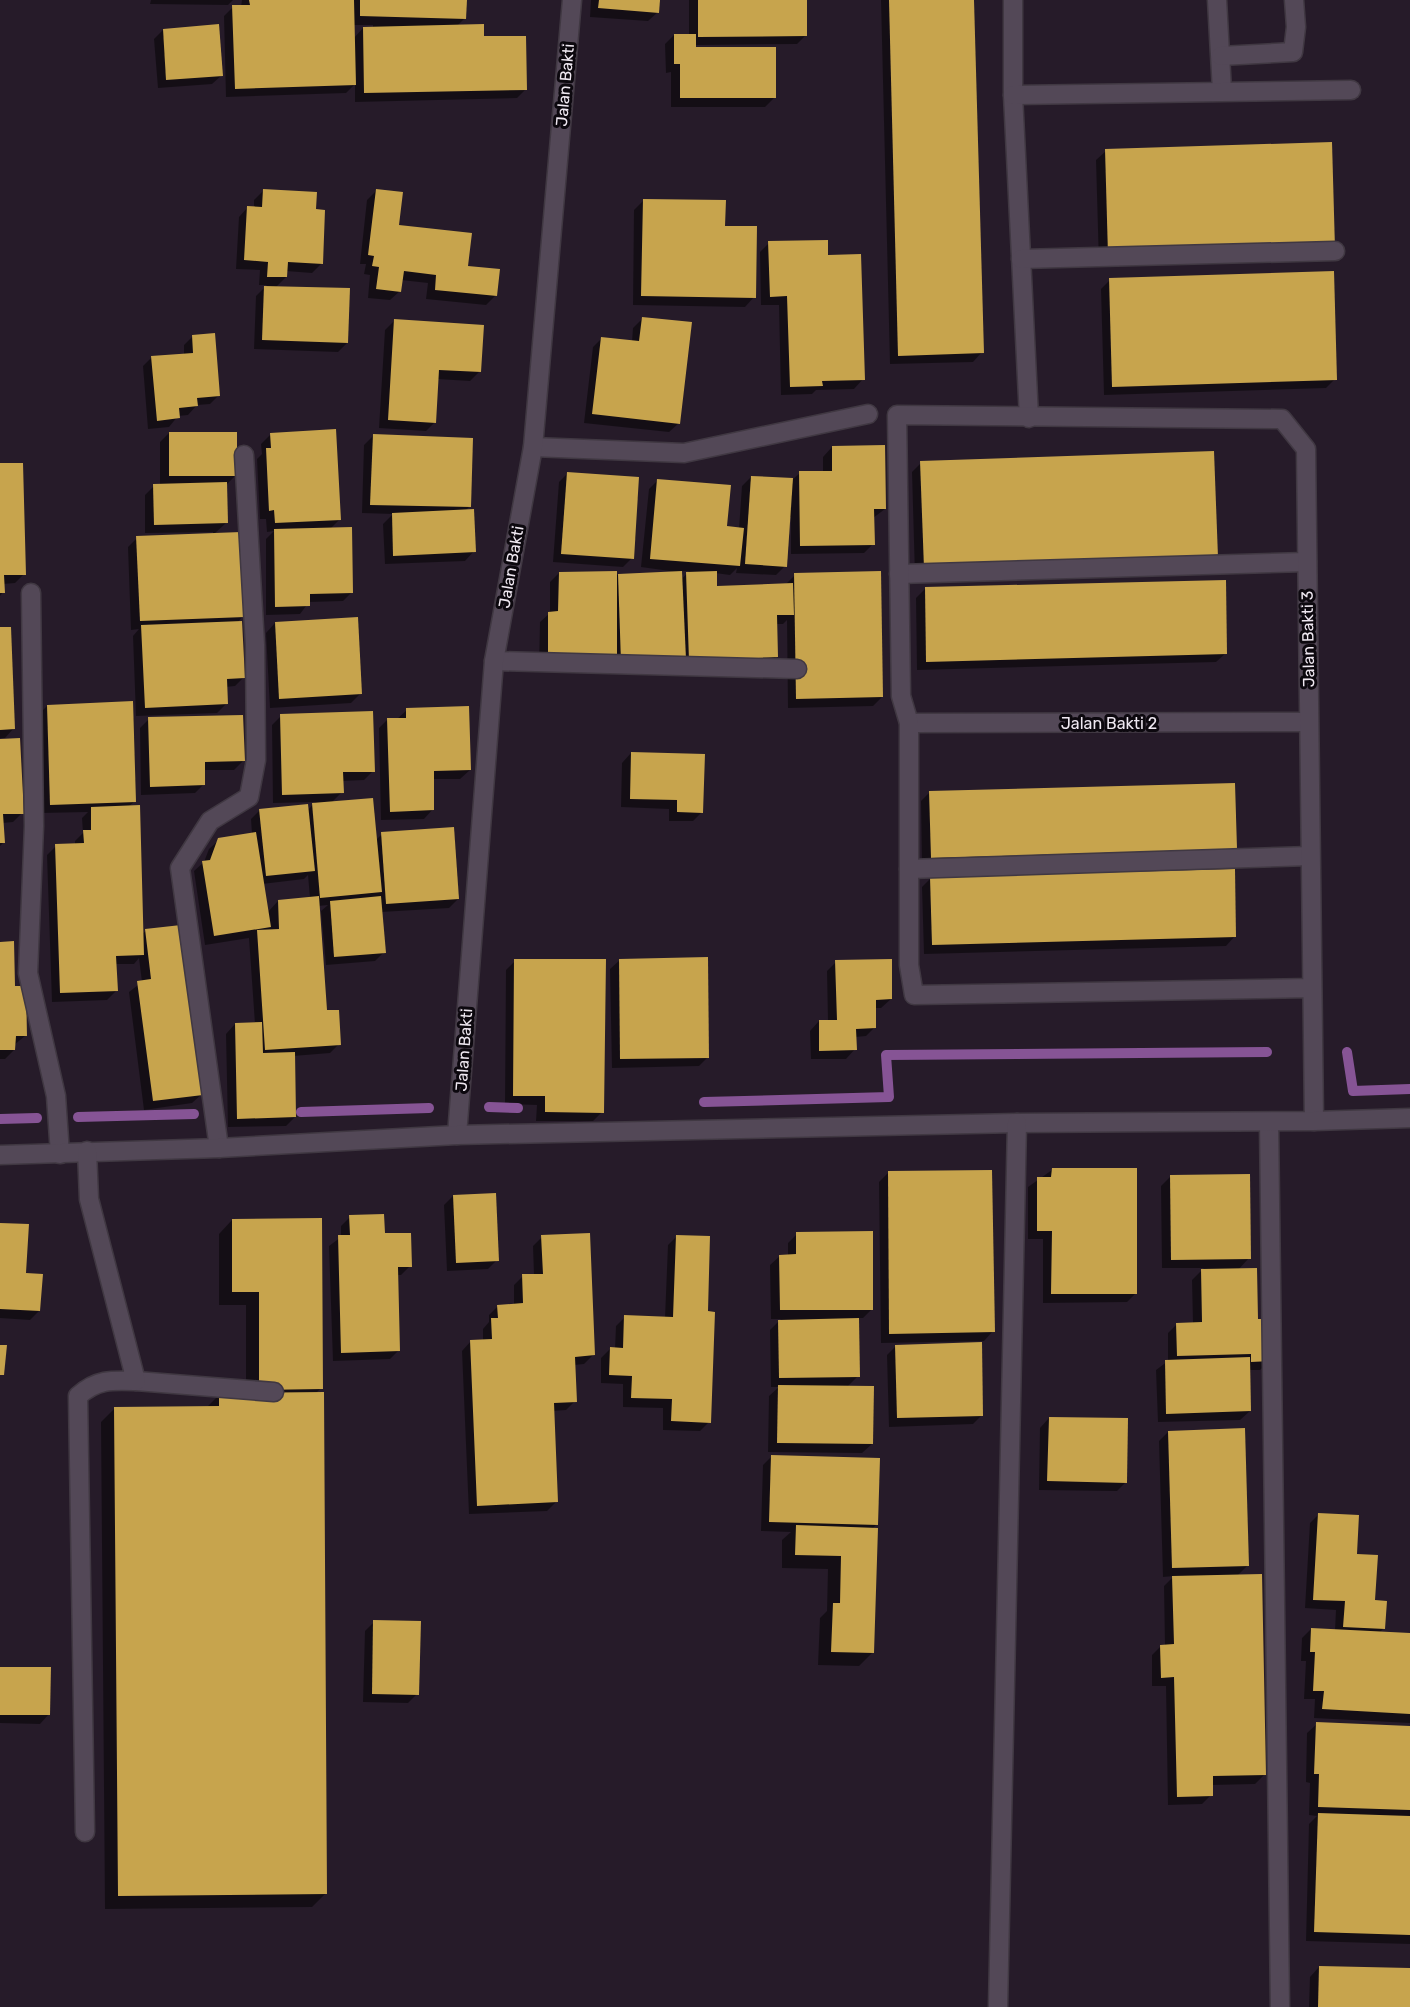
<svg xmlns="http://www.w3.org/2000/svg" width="1410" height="2007" font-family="Rubik,sans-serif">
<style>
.shadow{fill:#0007;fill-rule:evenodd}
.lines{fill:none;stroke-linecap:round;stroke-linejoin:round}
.stream{stroke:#865495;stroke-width:10}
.building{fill:#c7a44d}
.minor-casing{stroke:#403842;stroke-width:21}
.minor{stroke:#534857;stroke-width:18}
.labels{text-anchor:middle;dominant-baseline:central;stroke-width:6;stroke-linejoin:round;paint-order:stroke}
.street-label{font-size:16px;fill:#efe8f1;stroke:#0c080e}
</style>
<rect width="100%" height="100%" fill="#261b29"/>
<g class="shadow">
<polygon points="151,0 233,0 228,5 150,4"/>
<path d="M242 0H465V18L457 26 483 38 526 89 517 98 355 102V84L346 93 226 97 224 16 233 7H241ZM353 25H373V28H363L354 38Z"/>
<polygon points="591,0 658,0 658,12 648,21 590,17"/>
<polygon points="689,0 806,0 806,35 797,44 695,45 695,48 774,98 765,107 671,107 671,72 666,73 665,44 674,35 689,36"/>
<polygon points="881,0 973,0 982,352 973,362 890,364"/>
<polygon points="163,30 222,75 212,84 158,88 154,39"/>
<polygon points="1106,151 1334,248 1099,264 1096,160"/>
<polygon points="263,191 315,210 321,264 312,273 286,271 286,277 275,288 347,343 338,352 254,349 256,296 267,285 259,285 260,270 236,269 239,217 248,207 254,208 254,200"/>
<polygon points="376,191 398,226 495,296 486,305 426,299 428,283 401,280 400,291 390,300 368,298 370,275 364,274 366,264 360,264 367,200"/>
<polygon points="643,201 724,228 754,297 745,307 633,305 634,210"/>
<polygon points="769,243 827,256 863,379 854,389 816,390 812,394 781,395 779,305 761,305 760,252"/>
<polygon points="1110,280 1335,379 1326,388 1104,395 1101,289"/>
<polygon points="642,319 679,423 669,432 584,423 593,347 602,338 632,342 633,328"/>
<polygon points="394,321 479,372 470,381 437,379 435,422 426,431 379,428 385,330"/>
<polygon points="193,336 219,395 210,404 197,405 188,415 178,416 169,427 148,429 143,366 152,357 184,355 184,345"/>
<polygon points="169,433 235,476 226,485 226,523 214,534 243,616 237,623 244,677 235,686 225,687 226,704 217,713 136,716 133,636 139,629 131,630 128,547 137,538 213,535 213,532 145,533 145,495 154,486 160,485 160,442"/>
<polygon points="270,435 340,519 330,529 352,592 343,601 309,602 300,614 266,615 266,539 274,531 267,532 266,519 260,519 257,459 262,454 261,444"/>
<polygon points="373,436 469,507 465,511 474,551 465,561 385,564 383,524 393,514 362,513 364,445"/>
<path d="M832 447 885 509 873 518V544L864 553 791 554V517H788L785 566 776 575 736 573 737 568 730 575 715 573V587L786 584 795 575 882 697 873 706 788 708 787 620 783 624H775L777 656 767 665 539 670 540 622 550 613V582L559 573 616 575 677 572 641 567 649 489 658 480 726 527 739 529 742 486 751 477 792 480 800 473 823 472V457ZM680 571H689L681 580Z"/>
<polygon points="1213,452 915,576 912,472 921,463"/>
<polygon points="0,465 24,574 15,583 3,584 3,592 0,596"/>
<polygon points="568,473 632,558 623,567 553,562 559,482"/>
<polygon points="925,589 1226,653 1216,662 917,670 916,598"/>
<polygon points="275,623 360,694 351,703 270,708 266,633"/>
<polygon points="0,629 14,728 5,738 0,738"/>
<polygon points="47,706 135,801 128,807 142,934 146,931 202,1094 192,1103 144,1110 129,992 142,982 139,958 134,964 115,964 116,991 107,1000 52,1002 47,855 56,846 75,845 75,841 83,833 82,818 88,812 41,813 38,715"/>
<polygon points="407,710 470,770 460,779 432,779 433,809 424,819 381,820 379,728 388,719 397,719"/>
<path d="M281 716 373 771 364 780 342 781V792L331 803 376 840 382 834 458 899 449 908 381 912 384 952 375 961 326 965 321 911 328 905 318 906 325 1012 339 1044 330 1053 293 1056 295 1117 286 1126 228 1127 226 1034 235 1024H255L249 938 205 945 194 871 204 862 209 849 219 840 252 834 251 819 260 810H308L315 802 273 803 272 725ZM308 875 310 898 278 901 267 913 262 884 304 879Z"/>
<polygon points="149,719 243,761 234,770 204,770 204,784 195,793 141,795 140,728"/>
<polygon points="0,741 22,813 13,822 2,823 3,843 0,846"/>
<polygon points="631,753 702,812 693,821 669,821 669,809 621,807 622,763"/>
<polygon points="930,792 1235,849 1226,858 922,867 921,801"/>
<polygon points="931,878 1235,936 1226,946 924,954 922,887"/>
<polygon points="0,943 25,1036 14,1045 14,1050 5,1059 0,1059"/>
<polygon points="620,960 708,1057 699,1066 612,1068 610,969"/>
<polygon points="515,961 602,1112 593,1121 536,1121 537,1105 505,1104 506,970"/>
<polygon points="836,962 891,999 881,1008 875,1008 875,1027 866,1036 855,1037 855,1049 846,1059 811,1059 810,1031 819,1021 828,1021 827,971"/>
<polygon points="1052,1170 1136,1293 1127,1302 1043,1303 1043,1239 1028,1239 1028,1187"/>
<polygon points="888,1173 993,1331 984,1341 881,1343 879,1182"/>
<polygon points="1170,1177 1249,1258 1238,1270 1269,1361 1260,1370 1248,1370 1250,1411 1240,1420 1158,1422 1156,1370 1168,1361 1168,1333 1177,1324 1193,1324 1192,1280 1204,1268 1162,1268 1161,1186"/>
<polygon points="453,1196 497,1260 488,1269 447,1271 444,1205"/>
<polygon points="350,1217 383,1235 410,1266 401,1275 397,1275 399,1350 390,1359 333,1361 329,1246 341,1237 341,1226"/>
<polygon points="232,1220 321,1388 316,1393 326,1893 312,1907 105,1909 101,1422 115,1408 207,1407 220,1394 246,1394 246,1305 219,1305 219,1234"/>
<polygon points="0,1224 39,1311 30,1320 0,1318"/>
<polygon points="797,1234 872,1309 863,1318 857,1318 858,1376 847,1387 872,1444 862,1453 768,1452 769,1396 779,1387 771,1387 770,1330 781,1319 771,1319 770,1265 780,1256 788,1256 788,1243"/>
<polygon points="677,1236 706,1312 709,1422 700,1431 663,1430 663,1408 623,1407 623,1384 601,1383 601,1358 610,1349 615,1349 616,1326 625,1317 665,1318 668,1245"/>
<polygon points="542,1237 593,1355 584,1364 574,1365 575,1401 566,1410 552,1411 556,1502 547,1511 469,1514 462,1351 471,1341 483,1341 483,1329 489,1322 489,1315 498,1306 514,1305 514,1285 523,1276 534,1275 533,1246"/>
<polygon points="896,1346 982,1415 973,1424 889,1427 887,1355"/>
<polygon points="1049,1418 1126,1482 1117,1491 1039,1490 1040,1428"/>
<polygon points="1168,1432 1248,1565 1237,1576 1264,1775 1255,1784 1211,1785 1211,1795 1202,1804 1168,1805 1166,1686 1152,1686 1152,1655 1161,1646 1165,1646 1164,1586 1174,1576 1163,1577 1159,1441"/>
<polygon points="772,1456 876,1525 872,1529 873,1652 859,1666 818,1665 820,1618 827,1611 828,1569 782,1568 782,1540 791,1532 761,1531 763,1465"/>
<polygon points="1319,1514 1355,1555 1383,1629 1379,1633 1410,1634 1410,1723 1314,1718 1315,1699 1304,1699 1306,1661 1301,1661 1302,1638 1311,1629 1335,1630 1336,1610 1305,1608 1310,1523"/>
<polygon points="374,1622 417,1694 408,1703 363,1702 365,1631"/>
<polygon points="0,1668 49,1714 40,1724 0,1723"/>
<polygon points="1317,1724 1410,1727 1410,1944 1306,1941 1309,1824 1317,1816 1309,1815 1310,1783 1306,1782 1307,1733"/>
<polygon points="1319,1967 1410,1969 1410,2007 1309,2007 1310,1977"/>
</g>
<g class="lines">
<g class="stream">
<polyline points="1347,1052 1353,1091 1410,1089"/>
<polyline points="704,1102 889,1097 886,1055 1267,1052"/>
<polyline points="489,1107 518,1108"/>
<polyline points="301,1112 429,1108"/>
<polyline points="78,1117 194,1114"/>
<polyline points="0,1119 37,1118"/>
</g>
</g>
<g class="building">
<polygon points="249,0 354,0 356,85 235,89 232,5 250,5"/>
<polygon points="360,0 467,0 466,19 360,16"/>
<polygon points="599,0 660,0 659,13 598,8"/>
<polygon points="698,0 807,0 807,36 698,37"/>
<polygon points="889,0 974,0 984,353 898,356"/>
<polygon points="219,24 223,76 166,80 163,29"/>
<polygon points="484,24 484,36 526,36 527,90 364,93 363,27"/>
<polygon points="674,34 696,34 696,47 776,47 776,98 680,98 680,64 674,64"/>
<polygon points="1332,142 1335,249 1108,255 1105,149"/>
<polygon points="263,189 317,192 316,209 325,210 323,264 288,262 287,277 267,277 268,262 244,260 247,206 262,207"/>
<polygon points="376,189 403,192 399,225 472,233 468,266 500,269 497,296 435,290 436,275 404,271 401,292 376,289 379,267 372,266 374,256 368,255"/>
<polygon points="643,199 726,200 725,226 757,226 756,298 641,296"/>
<polygon points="828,240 828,255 861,254 865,380 822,381 823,386 790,387 787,296 770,297 768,241"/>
<polygon points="1334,271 1337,380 1112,387 1109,278"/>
<polygon points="264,286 350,288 348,343 262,340"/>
<polygon points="642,317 692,322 680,424 592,414 601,337 639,341"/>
<polygon points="394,319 484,325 481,372 439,370 436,423 388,420"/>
<polygon points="215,333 220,396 197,398 198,406 179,408 180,418 157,421 151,356 193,353 192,335"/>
<polygon points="336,429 341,520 275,523 274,510 269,511 266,448 271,448 270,433"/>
<rect x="169" y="432" width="68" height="44"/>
<polygon points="373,434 473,438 471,507 370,505"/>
<polygon points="885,445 886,509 874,509 875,545 800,546 799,471 832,471 832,446"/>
<polygon points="1214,451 1218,557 924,568 920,461"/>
<polygon points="0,463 23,463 26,575 4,575 5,593 0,593"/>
<polygon points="567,472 639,477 634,559 561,554"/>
<polygon points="751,476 793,478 787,567 745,564"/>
<polygon points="657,479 731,485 727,526 744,528 740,566 650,559"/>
<polygon points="227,482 228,523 154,525 153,484"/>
<polygon points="474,509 476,552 393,556 392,513"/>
<polygon points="352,527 353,593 310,594 310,606 275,607 274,529"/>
<polygon points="241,532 245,617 140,621 136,536"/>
<polygon points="617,571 617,661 548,661 548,612 558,611 559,572"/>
<polygon points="682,571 686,659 621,662 618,574"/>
<polygon points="717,571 717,586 793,583 794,615 777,615 778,657 689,661 686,572"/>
<polygon points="881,571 883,697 796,699 794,573"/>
<polygon points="1226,580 1227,654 926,662 925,587"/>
<polygon points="358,617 362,694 279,699 275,622"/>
<polygon points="242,621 245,678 227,679 228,704 145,708 141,625"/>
<polygon points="0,627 11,627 15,729 0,730"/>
<polygon points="133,701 136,802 50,805 47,705"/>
<polygon points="469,706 471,770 434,771 434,810 390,812 387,718 406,718 406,708"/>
<polygon points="373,711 375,772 343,772 344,793 282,795 280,714"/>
<polygon points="243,715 245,761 205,762 205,785 150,787 148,717"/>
<polygon points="20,738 24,814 3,814 5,843 0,843 0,739"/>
<polygon points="631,752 705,754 703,813 677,812 677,800 630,799"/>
<polygon points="1235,783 1237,849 931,858 929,791"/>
<polygon points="373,798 382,892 320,898 312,803"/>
<polygon points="308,804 315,871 266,876 259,809"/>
<polygon points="140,805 144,955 116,956 118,991 60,993 55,844 84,843 83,830 91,830 91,807"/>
<polygon points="454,827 459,899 386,904 381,832"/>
<polygon points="256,832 271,927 214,936 202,861 210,860 218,838"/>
<polygon points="1235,869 1236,937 932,945 930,877"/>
<polygon points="319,896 327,1010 339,1010 341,1045 265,1050 257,930 279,929 278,900"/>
<polygon points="381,896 386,953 334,957 330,901"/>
<polygon points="181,925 203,1095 153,1101 137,981 151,979 145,929"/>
<polygon points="14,941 15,986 26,986 27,1036 16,1036 15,1050 0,1050 0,942"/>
<polygon points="708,957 709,1058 620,1059 619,959"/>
<polygon points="514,959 606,959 604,1113 545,1112 545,1096 513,1096"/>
<polygon points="892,959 892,999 876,1000 876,1028 856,1029 857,1050 819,1051 819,1020 837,1020 835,960"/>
<polygon points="262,1022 263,1053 295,1052 296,1117 237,1119 235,1023"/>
<polygon points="1052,1168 1137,1168 1137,1294 1051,1294 1052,1231 1037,1231 1037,1177 1051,1177"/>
<polygon points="992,1170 995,1332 889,1334 888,1171"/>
<polygon points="1250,1174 1251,1259 1171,1260 1170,1175"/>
<polygon points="496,1193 499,1261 456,1263 453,1195"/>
<polygon points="384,1214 385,1233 411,1233 412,1267 398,1267 400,1351 341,1353 338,1235 350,1235 349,1215"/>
<polygon points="322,1218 323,1389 259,1390 259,1292 232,1292 232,1219"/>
<polygon points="0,1223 29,1224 26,1273 43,1274 40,1311 0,1309"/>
<polygon points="873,1231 873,1310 780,1310 779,1255 796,1254 796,1232"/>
<polygon points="590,1233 595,1355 575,1357 577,1402 554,1403 558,1502 477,1506 470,1340 492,1339 491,1318 498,1318 497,1305 523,1303 522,1274 543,1274 541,1235"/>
<polygon points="676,1235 710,1236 708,1311 715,1312 711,1423 671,1421 672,1399 631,1398 632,1376 609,1375 610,1347 623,1348 624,1315 673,1317"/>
<polygon points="1257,1268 1258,1319 1270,1319 1271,1361 1251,1362 1251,1354 1177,1356 1176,1323 1202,1322 1201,1269"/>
<polygon points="859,1318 860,1377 779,1378 778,1320"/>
<polygon points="982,1342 983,1416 897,1418 895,1345"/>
<polygon points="0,1345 7,1345 4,1375 0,1375"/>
<polygon points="1250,1357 1251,1411 1166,1414 1165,1360"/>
<polygon points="778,1385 874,1386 873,1444 777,1443"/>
<polygon points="324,1392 327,1894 118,1896 114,1407 219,1406 219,1393"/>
<polygon points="1049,1417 1128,1418 1127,1483 1047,1481"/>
<polygon points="1245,1428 1249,1566 1172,1568 1168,1431"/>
<polygon points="771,1455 880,1458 878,1525 769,1522"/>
<polygon points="1318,1513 1359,1515 1357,1554 1378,1555 1375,1600 1387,1601 1385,1629 1343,1627 1345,1601 1313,1600"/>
<polygon points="796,1525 878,1528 874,1653 831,1652 833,1603 840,1603 841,1556 795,1555"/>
<polygon points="1262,1574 1266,1775 1213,1776 1213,1796 1177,1797 1174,1677 1161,1678 1160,1645 1174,1644 1172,1576"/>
<polygon points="373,1620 421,1621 419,1695 372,1694"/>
<polygon points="1311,1628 1410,1633 1410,1714 1322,1709 1324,1691 1313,1691 1315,1652 1310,1652"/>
<polygon points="0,1667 51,1667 50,1715 0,1715"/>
<polygon points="1316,1722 1410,1726 1410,1810 1318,1807 1319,1774 1314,1774"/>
<polygon points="1318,1813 1410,1816 1410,1935 1314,1932"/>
<polygon points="1319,1966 1410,1968 1410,2007 1318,2007"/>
</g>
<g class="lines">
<g class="minor-casing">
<g id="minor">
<polyline points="1013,0 1013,95 1029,418"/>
<polyline points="1217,0 1222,91"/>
<polyline points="1221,56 1293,52 1296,27 1294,0"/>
<polyline points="1013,95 1351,90"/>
<polyline points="1021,259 1335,251"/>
<polyline points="533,447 684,453 868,414"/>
<polyline points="899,574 1307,562"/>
<polyline points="31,593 34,826 28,973 56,1096 60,1154"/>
<polyline points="494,661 797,669"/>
<polyline points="909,723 1308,722"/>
<polyline points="909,869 1310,856"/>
<polyline points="1311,988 914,995 909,965 909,723 901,696 897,415 1282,419 1306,449 1314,1121"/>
<polyline points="1269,1122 1280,2007"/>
<polyline points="457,1135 494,661 533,447 572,0"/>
<polyline points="219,1148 180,868 210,821 249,797 256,760 255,645 244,455"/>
<polyline points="0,1155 219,1148 457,1135 1017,1123 1314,1121 1410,1118"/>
<polyline points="136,1381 274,1392"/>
<path d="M85 1832 78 1396C97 1379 112 1380 136 1381L89 1199 87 1151"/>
<polyline points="998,2007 1017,1123"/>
</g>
</g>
<use href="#minor" class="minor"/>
</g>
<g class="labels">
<g class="street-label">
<text transform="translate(565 85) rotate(-85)">Jalan Bakti</text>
<text transform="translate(511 567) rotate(-80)">Jalan Bakti</text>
<text transform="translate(1308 639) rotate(-91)">Jalan Bakti 3</text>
<text x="1109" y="723">Jalan Bakti 2</text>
<text transform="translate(464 1050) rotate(-86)">Jalan Bakti</text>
</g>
</g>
</svg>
